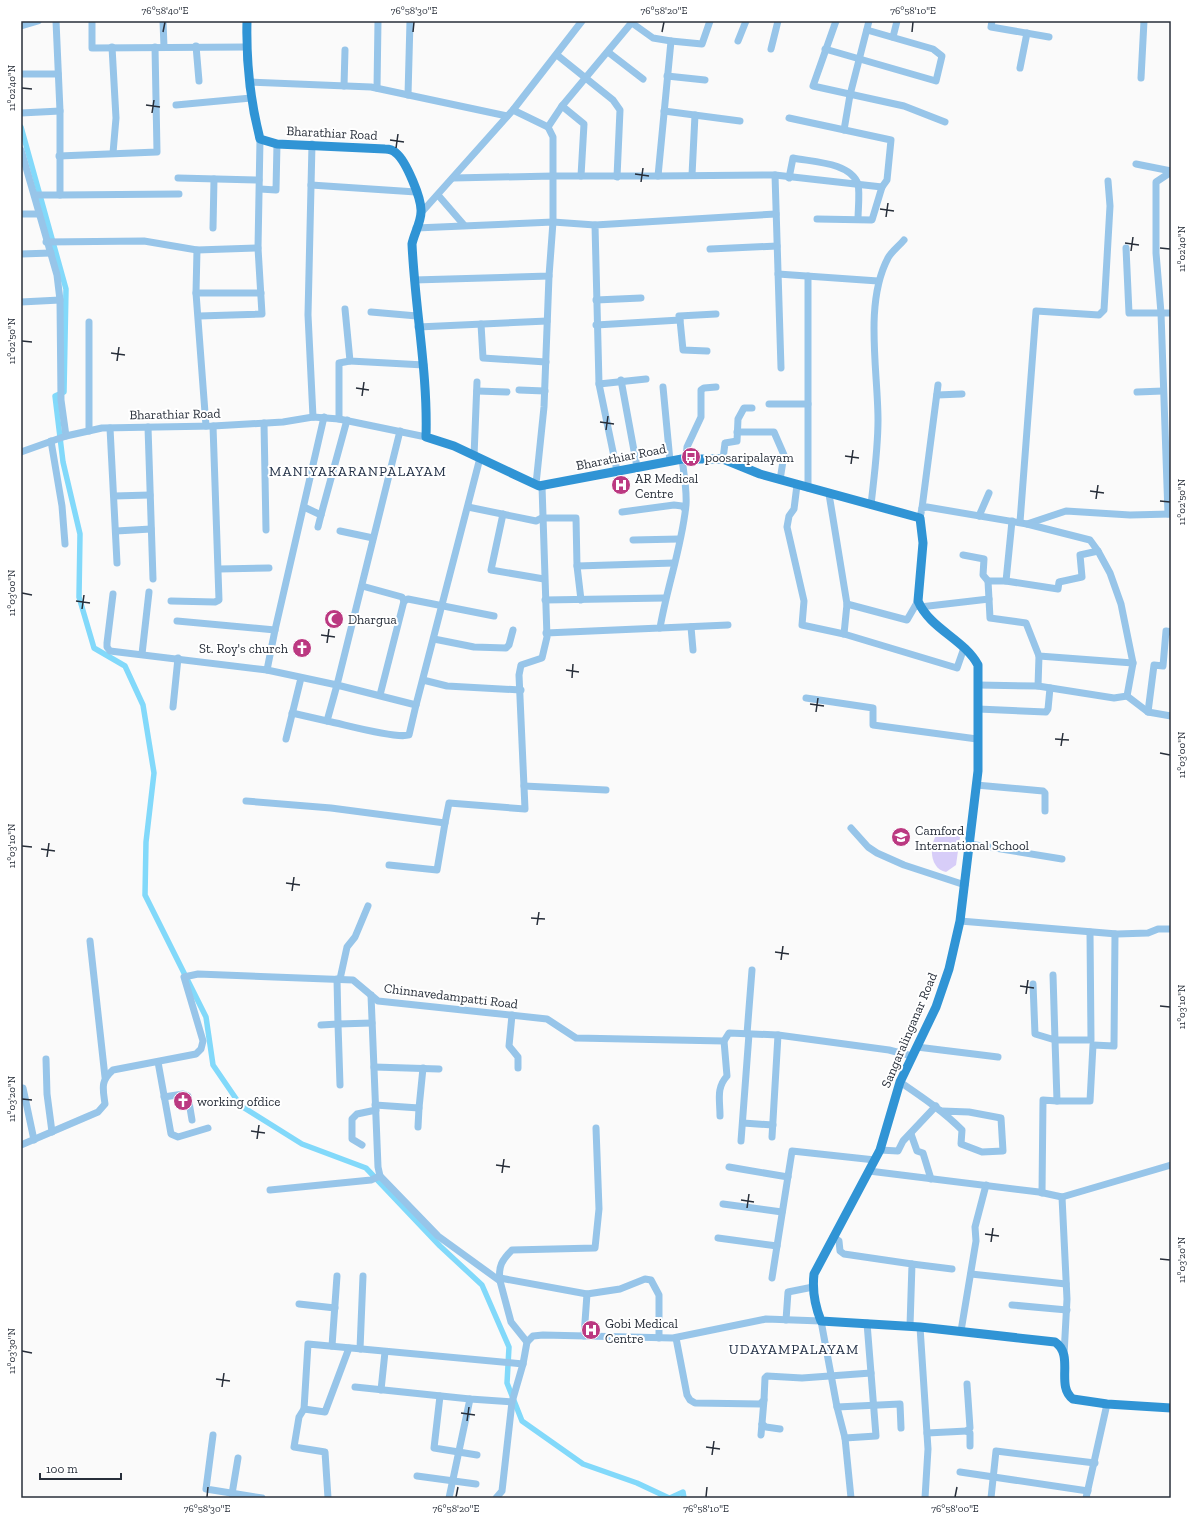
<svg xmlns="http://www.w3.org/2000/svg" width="1192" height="1519" font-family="'Zilla Slab',serif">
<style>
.green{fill:#d7cdf8}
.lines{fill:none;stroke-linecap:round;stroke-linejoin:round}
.canal{stroke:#82d9fa;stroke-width:5.5}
.minor{stroke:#97c5e9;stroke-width:7}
.major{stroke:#3094d5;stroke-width:9}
.ticks{fill:none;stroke:#282f3a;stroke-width:1.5}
.labels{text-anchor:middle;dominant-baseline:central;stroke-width:4;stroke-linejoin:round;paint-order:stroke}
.street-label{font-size:13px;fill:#282f3a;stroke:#fff}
.poi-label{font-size:13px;fill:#282f3a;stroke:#fff;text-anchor:start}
.neighbourhood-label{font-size:14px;letter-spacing:1px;fill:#233147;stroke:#fff}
.neatline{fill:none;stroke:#282f3a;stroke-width:1.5}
.ticks-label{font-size:10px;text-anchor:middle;fill:#282f3a}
</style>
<rect width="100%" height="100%" fill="#fafafa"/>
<path class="green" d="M944 829 952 830 960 837 956 865 946 872C927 869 928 835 944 829Z"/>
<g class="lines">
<g class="canal">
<polyline points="21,127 66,289 64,392 55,396 63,462 80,534 79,597 94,648 125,666 143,705 154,773 146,842 145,895 206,1017 213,1065 241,1106 302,1144 366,1168 440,1246 482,1285 509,1347 507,1383 522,1421 583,1464 637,1483 669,1498"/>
<polyline points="670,1498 683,1492 684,1498"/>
</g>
<g class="minor">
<polyline points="92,21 92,48 246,47"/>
<polyline points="163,21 164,47"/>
<polyline points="836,21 813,86 904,106 945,122"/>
<polyline points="992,21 991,27 1049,37"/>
<polyline points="632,23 653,38 671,41 658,176 775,175 882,187"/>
<polyline points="21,26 38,21"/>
<polyline points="893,37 897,21"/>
<polyline points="671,41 702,44 710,21"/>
<polyline points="738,41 746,21"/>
<polyline points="196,46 199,81"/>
<polyline points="112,47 116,118 113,153"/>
<polyline points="771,49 778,21"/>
<polyline points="825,49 936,81 942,56 933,49 867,30"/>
<polyline points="608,52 643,79"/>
<polyline points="557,55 613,100 620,110 617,177"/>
<polyline points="1020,68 1027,33"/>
<polyline points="21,74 58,74"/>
<polyline points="667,76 705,80"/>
<polyline points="1141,78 1144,21"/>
<polyline points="250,82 371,87 507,116"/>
<polyline points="344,86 345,50"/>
<polyline points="377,88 378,21"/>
<polyline points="408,95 410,21"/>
<polyline points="176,105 251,98"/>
<polyline points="562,106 584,124 581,176"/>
<polyline points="513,110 548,127 562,106 633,21"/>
<polyline points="664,111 740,121"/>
<polyline points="21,113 60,111"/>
<polyline points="789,118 891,140 887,180 882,187 872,220 817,219"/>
<polyline points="548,127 553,137 553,176 658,176"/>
<polyline points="844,130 850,95 869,21"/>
<polyline points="312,144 308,315 313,417"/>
<polyline points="21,150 57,275 60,300 61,400 66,436"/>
<polyline points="59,156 157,152 155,47"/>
<polyline points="1136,164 1171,171"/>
<polyline points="692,175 695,115"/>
<polyline points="775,175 781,368"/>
<polyline points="178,178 259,180"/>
<path d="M789 178 793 158C812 162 850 162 858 184 860 192 858 211 858 219"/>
<polyline points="311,185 416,192"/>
<polyline points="260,189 276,190 277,144"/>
<polyline points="35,195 60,195 60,111 56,21"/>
<polyline points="60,195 179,194"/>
<polyline points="438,195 464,225"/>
<polyline points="421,213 513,110 582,21"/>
<polyline points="21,214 39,214"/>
<polyline points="213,228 214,179"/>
<polyline points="416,228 553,222 595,225"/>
<polyline points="46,242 144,241 197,250 258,248"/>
<polyline points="1126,248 1129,313 1161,313 1156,253 1156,182 1171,172"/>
<polyline points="710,249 777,246"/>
<polyline points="197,250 196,293 206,426"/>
<polyline points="21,254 51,253"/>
<polyline points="778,274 878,281"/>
<polyline points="808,276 808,488"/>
<polyline points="414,280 549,276 553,222 553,176 453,178"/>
<polyline points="196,293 261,293"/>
<polyline points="596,300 641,298"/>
<polyline points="21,302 60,300"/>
<polyline points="345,309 350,361 424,365"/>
<polyline points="371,312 417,316"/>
<polyline points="199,316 262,314 258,248 260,139"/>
<polyline points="680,320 683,350 707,351"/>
<polyline points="481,324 483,358 546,362"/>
<polyline points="596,325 680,320 679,316 716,314"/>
<polyline points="418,327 547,321"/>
<polyline points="621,380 637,467"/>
<polyline points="599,384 646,379"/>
<polyline points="663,387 670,461"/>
<polyline points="519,390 545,391"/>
<polyline points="477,391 507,392"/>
<polyline points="1137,392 1163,391"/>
<polyline points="937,395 962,394"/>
<polyline points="769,404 808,404"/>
<polyline points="339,419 339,363 350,361"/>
<polyline points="264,423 266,530"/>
<polyline points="148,427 153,579"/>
<polyline points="110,428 117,563"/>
<polyline points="89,431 89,322"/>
<polyline points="737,432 774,432 784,455 780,480"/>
<polyline points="51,441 62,506 65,544"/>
<polyline points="21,452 66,436 102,428 213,426 283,422 313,417 339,419 426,437"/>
<polyline points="474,456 477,382"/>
<polyline points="686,458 687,447 701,417 701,390 704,388 716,387"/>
<polyline points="723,459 725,443 737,441 738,419 744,408 752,408"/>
<polyline points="617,471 599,384 595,225 776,214"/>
<polyline points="536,484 544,407 549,276"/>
<polyline points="797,485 794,509 789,516 787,527 804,601 802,625 844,634 957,668 964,648"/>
<polyline points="829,494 847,604 844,634"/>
<polyline points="114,496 150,495"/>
<path d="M871 505C874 477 878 449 878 420 878 371 864 303 888 258 891 252 899 246 904 240"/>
<polyline points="304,507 321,515 318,527"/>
<polyline points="468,507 536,521 542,518 576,518 577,566 674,563"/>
<polyline points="922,508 938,385"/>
<polyline points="622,512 674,505 682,506 685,509"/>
<polyline points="503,514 491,570 544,579"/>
<polyline points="1168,514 1161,313 1171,313"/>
<polyline points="321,515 347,420"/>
<polyline points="979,516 989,493"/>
<polyline points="920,518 922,508 927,507 1027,524 1066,511 1130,515 1171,514"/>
<polyline points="1020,522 1036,311 1099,315 1104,310 1110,206 1108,181"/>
<polyline points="116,531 151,529"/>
<polyline points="340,531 373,538"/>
<polyline points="633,540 679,539"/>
<polyline points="1098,551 1080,555 1082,577 1059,582 1058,589 1006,581 988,581 990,618 1026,623 1039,656 1133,663"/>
<polyline points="963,555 984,559 983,575 988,581"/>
<polyline points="577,566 581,600"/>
<polyline points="219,569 269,568"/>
<polyline points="1006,581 1012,521"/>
<polyline points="362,586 402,597 404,601 408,599 494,616"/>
<polyline points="113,594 107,643 107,647 110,651 267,670 275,630 324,417"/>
<polyline points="545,600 665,598"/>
<polyline points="171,601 215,602 219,600 213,426"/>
<polyline points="847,604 907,620 918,601"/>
<polyline points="920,607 989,599"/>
<polyline points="177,621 275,630"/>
<polyline points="691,627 693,650"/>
<polyline points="660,628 728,625"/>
<path d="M546 633 660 628C667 587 682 546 686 505 687 490 684 474 682 459"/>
<polyline points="434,639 474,647 506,648 509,645 513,630"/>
<polyline points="142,654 149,592"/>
<path d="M267 670 337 685 327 721C343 724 395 739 409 735L416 705 337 685 400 431"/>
<polyline points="423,680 447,686 521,690"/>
<polyline points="978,685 1038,686 1114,698 1127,696 1133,663 1121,604 1110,573 1098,551 1090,540 1027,524"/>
<polyline points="1038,686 1039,656"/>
<polyline points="380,695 404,601"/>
<polyline points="1127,696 1148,712 1171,716"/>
<polyline points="806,698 873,708 873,725 977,739"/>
<polyline points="416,705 480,458"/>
<polyline points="173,707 178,658"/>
<polyline points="978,709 1046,712 1048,709 1050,688"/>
<polyline points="1148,712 1154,665 1163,666 1166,631 1171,632"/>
<polyline points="292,713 327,721"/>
<polyline points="286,739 301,678"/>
<polyline points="976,785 1043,791 1045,793 1045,811"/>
<polyline points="524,786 606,790"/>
<polyline points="246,801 331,808 445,823 449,803 525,809 519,675 521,665 542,658 547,637 542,486"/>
<polyline points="851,828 868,847 877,853 904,865 965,885"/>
<polyline points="970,844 1062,859"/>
<polyline points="389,865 437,870 445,823"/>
<polyline points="960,921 1117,934 1148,933 1158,929 1171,929"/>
<polyline points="90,941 105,1077"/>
<polyline points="337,979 338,1024 372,1023"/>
<polyline points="340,979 347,947 355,937 368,906"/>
<polyline points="1033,984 1035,1034 1055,1040 1053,975"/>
<polyline points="371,995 378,1167 380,1176 438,1236 500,1281 511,1322 527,1342"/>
<polyline points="512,1015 509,1046 518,1057 518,1068"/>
<polyline points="321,1025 338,1024 340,1085"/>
<polyline points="747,1034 752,970"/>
<polyline points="917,1047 998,1057"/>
<polyline points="46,1059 47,1094 52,1132"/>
<polyline points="158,1062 171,1134 178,1137 208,1128"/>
<polyline points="374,1067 439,1069"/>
<path d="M900 1082C922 1097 943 1111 962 1130L961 1144 982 1152 1003 1151 1001 1118 969 1112 942 1111"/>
<polyline points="23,1088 34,1140"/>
<polyline points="164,1097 183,1094 188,1096 192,1120"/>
<polyline points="1057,1101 1090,1101 1093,1045 1114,1046 1115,934"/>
<polyline points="375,1105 419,1108 423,1068"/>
<path d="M720 1116C720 1100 716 1088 727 1076L724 1041"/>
<polyline points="743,1123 773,1125"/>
<polyline points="418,1127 419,1108"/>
<polyline points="911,1134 917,1151 923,1153 931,1179"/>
<polyline points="772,1137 778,1035"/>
<polyline points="741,1141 749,1034"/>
<path d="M21 1145 98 1112 105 1104C103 1089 100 1081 113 1070L196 1054 201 1049 203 1041 184 977 198 974 353 980 378 1001 547 1019 576 1038 724 1041 729 1033 778 1035 889 1050 912 1056"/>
<polyline points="362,1145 352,1139 352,1119 357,1114 376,1110"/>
<polyline points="880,1150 898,1151 903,1141 936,1106"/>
<polyline points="729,1167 788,1177"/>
<polyline points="869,1171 1039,1192 1062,1197 1171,1165"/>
<polyline points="270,1190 371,1180 380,1176"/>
<polyline points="1042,1193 1043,1100 1057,1101 1055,1040 1091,1040 1090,932"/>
<polyline points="1062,1197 1067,1299 1064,1355"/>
<polyline points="723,1204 782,1212"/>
<polyline points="833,1237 839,1241 840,1251 844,1254 912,1264 910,1326"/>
<polyline points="718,1238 777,1246 792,1151 875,1160"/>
<polyline points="912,1264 952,1269"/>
<polyline points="971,1274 1066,1284"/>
<polyline points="500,1278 587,1294 584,1336"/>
<polyline points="772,1278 777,1246"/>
<path d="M500 1281C498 1266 502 1260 512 1250L595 1248 599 1209 596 1128"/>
<polyline points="587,1294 620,1289 645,1279 651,1280 659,1295 659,1338"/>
<polyline points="299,1304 335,1308"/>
<polyline points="1012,1305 1067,1310"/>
<polyline points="786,1320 788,1292 813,1287"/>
<polyline points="920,1327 928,1449 925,1498"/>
<polyline points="961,1331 976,1241 975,1227 986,1185"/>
<polyline points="676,1338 687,1395 690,1400 695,1403 760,1404 764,1400 765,1378 767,1376 802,1378 871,1373"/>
<polyline points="332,1346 337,1276"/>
<polyline points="360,1349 363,1276"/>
<polyline points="355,1387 470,1399 512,1402"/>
<polyline points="381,1390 385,1352"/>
<polyline points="440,1396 434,1448 477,1455"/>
<polyline points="837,1407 845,1438 851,1498"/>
<polyline points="304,1409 325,1412 349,1348"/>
<polyline points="762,1424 766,1427 780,1429"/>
<polyline points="967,1431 970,1428 967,1384"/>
<polyline points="967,1431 970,1433 970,1446"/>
<polyline points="927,1433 967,1431"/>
<polyline points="213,1435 206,1489 262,1498"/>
<polyline points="761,1435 764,1400"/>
<polyline points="845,1438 876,1436 867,1323"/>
<polyline points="960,1472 1088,1491"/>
<polyline points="417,1476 476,1484"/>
<polyline points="232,1494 238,1458"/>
<polyline points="328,1498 325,1452 294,1447 299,1417 304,1409 308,1344 523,1364"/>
<polyline points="449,1498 470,1399"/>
<polyline points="496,1498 502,1491 512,1402 523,1364 527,1342 533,1336 543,1335 673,1338 766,1319 821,1321 837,1407 900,1404 901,1428"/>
<polyline points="991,1498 996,1451 1095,1463"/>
<polyline points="1086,1498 1107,1404"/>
</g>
<path class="major" d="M247 21C246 61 250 100 260 139L277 144 385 149C389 149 393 150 396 153 406 161 422 199 421 212 421 222 414 234 412 244 415 309 428 373 426 437L454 446 539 486 682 459H723L760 474 920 518 923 543 918 601C930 629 964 639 978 665V771L960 921 949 969 936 1007 900 1082 880 1150 814 1274C812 1291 815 1306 821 1321L920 1327 1055 1342C1075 1355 1055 1386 1073 1399L1107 1404 1171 1408"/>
</g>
<path class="ticks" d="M163 32 165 22M413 32 414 22M662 32 664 22M912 32 913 22M22 88 32 89M146 105 160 107M152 113 154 100M390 140 404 142M396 148 398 134M635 174 649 176M641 182 643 168M880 209 894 211M886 217 888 203M1125 243 1139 245M1160 248 1170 249M1131 251 1133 237M22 341 32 342M111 353 125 355M117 361 119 347M356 388 369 390M362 396 364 382M600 422 614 424M606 430 608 416M845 456 859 458M851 464 853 450M1090 491 1104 493M1096 499 1098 485M1160 501 1170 502M22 593 32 595M76 601 90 603M82 609 84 595M321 635 335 637M327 643 329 629M566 670 579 672M572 678 573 664M810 704 824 706M816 712 818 698M1055 739 1069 740M1061 746 1063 733M1160 753 1170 755M22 846 32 847M41 849 55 851M47 857 49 843M286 883 300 885M292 891 294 877M531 918 545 919M537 925 539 912M775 952 789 954M781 960 783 946M1020 986 1034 988M1026 994 1028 980M1160 1006 1170 1007M22 1099 32 1100M251 1131 265 1133M257 1139 259 1125M496 1165 510 1167M502 1173 504 1159M741 1200 754 1202M747 1208 749 1194M985 1234 999 1236M991 1242 993 1228M1160 1259 1170 1260M22 1351 32 1353M216 1379 230 1381M222 1387 224 1373M461 1413 475 1415M467 1421 469 1407M706 1447 720 1449M712 1455 714 1441M207 1497 208 1487M456 1497 458 1487M706 1497 707 1487M955 1497 957 1487"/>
<defs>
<g id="bus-disc" transform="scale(1)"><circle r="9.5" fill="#bb3981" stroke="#fff"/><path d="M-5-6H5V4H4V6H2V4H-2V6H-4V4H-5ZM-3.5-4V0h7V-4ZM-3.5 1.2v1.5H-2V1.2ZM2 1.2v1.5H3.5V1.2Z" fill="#fff"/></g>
<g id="hospital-disc" transform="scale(1)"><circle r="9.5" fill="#bb3981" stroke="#fff"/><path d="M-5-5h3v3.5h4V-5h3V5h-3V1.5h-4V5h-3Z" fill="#fff"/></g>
<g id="mosque-disc" transform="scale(1)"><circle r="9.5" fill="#bb3981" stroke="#fff"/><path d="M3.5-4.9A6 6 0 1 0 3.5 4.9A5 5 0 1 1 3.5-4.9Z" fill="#fff"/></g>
<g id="church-disc" transform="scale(1)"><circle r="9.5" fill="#bb3981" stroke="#fff"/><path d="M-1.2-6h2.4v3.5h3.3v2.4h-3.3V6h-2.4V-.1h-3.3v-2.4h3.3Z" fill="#fff"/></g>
<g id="school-disc" transform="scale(1)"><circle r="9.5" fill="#bb3981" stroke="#fff"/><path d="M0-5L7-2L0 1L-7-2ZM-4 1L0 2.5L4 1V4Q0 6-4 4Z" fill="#fff"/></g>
</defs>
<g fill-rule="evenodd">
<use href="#bus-disc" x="691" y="457"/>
<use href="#hospital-disc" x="621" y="485"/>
<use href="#mosque-disc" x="334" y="619"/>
<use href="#church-disc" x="302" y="648"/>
<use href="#school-disc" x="901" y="837"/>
<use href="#church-disc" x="183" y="1101"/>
<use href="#hospital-disc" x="591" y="1330"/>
</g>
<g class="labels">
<g class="street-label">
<text transform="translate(332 133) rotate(3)">Bharathiar Road</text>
<text transform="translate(175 414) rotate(-1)">Bharathiar Road</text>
<text transform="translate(621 457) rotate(-11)">Bharathiar Road</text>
<text transform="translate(451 996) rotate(7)">Chinnavedampatti Road</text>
<text transform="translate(909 1030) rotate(-67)">Sangaralinganar Road</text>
</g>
<g class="poi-label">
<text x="705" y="457">poosaripalayam</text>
<text x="635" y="478">AR Medical<tspan x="635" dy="15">Centre</tspan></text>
<text x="348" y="619">Dhargua</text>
<text x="288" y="648" text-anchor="end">St. Roy's church</text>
<text x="915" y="830">Camford<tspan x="915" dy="15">International School</tspan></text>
<text x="197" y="1101">working ofdice</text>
<text x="605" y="1323">Gobi Medical<tspan x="605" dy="15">Centre</tspan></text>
</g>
<g class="neighbourhood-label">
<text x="358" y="471">MANIYAKARANPALAYAM</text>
<text x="794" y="1349">UDAYAMPALAYAM</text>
</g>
</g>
<rect width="1192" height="1519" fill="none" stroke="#ffffff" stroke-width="44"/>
<path d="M40 1473v6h81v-6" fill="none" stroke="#282f3a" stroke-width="2"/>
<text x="46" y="1473" font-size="12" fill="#282f3a" stroke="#ffffff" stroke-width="3" paint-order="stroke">100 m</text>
<rect x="22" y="22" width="1148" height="1475" class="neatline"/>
<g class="ticks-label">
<text x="165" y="14">76°58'40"E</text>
<text x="414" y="14">76°58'30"E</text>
<text x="664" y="14">76°58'20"E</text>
<text x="913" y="14">76°58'10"E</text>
<text transform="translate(11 88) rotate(-90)" y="4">11°02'40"N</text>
<text transform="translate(1181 249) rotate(-90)" y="4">11°02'40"N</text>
<text transform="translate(11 341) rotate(-90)" y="4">11°02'50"N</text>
<text transform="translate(1181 502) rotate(-90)" y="4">11°02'50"N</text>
<text transform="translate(11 593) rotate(-90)" y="4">11°03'00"N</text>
<text transform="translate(1181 755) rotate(-90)" y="4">11°03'00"N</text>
<text transform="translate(11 846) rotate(-90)" y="4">11°03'10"N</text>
<text transform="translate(1181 1007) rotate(-90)" y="4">11°03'10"N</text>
<text transform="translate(11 1099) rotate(-90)" y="4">11°03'20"N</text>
<text transform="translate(1181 1260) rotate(-90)" y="4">11°03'20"N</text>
<text transform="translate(11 1351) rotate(-90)" y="4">11°03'30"N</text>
<text x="207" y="1512">76°58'30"E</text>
<text x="456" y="1512">76°58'20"E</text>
<text x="706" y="1512">76°58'10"E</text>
<text x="955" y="1512">76°58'00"E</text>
</g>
</svg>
